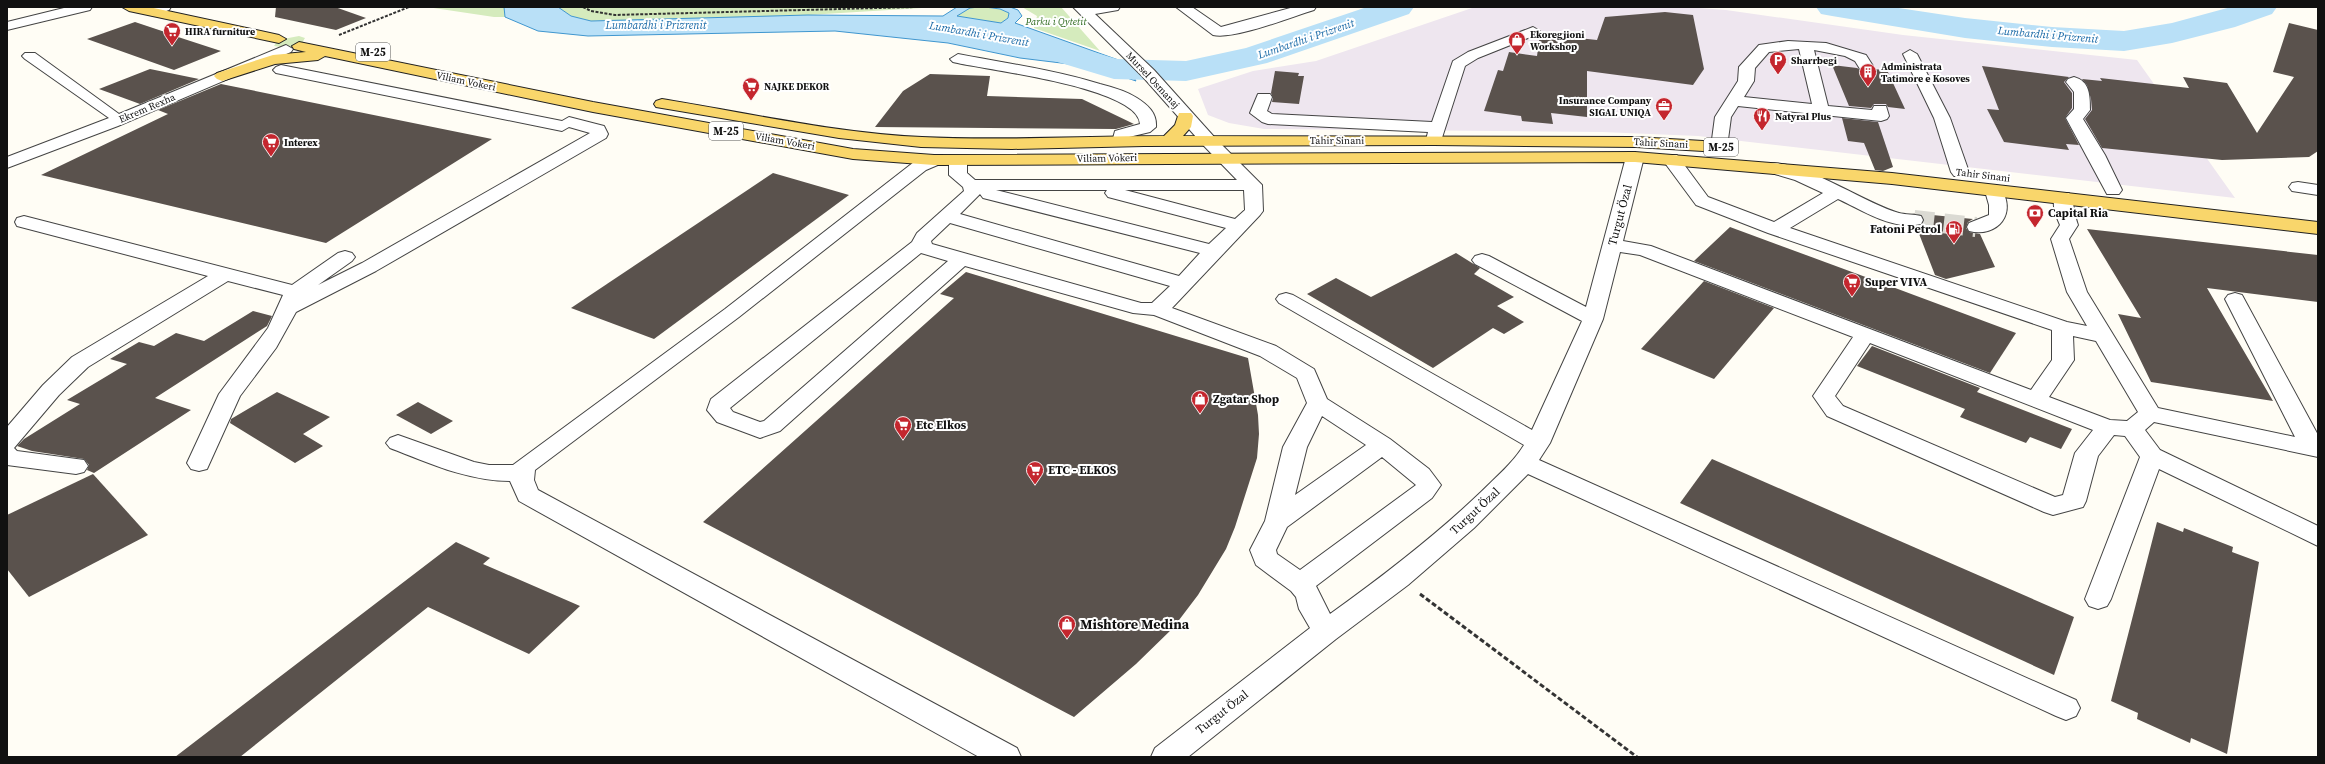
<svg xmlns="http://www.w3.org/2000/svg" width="2325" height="764" font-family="'Source Serif 4',serif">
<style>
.industrial{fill:#eee6ef}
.green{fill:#d5ebbd}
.water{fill:#b9e0f7;stroke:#3f96cf}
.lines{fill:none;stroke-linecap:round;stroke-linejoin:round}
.river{fill:#b9e0f7;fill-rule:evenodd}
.building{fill:#5a524d}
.minor-tunnel{stroke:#dbdad3;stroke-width:20;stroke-dasharray:20 10;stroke-linecap:butt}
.minor-casing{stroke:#444;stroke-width:2}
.major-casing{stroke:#222;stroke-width:2}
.path-far1{stroke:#333;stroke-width:2;stroke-dasharray:3 1.5;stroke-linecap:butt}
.path{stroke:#333;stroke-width:3;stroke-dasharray:5 2.5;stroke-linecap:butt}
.minor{fill:#fff;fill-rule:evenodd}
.major{fill:#f9d66b;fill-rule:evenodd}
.labels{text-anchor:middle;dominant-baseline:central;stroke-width:4;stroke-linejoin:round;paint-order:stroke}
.far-park-label{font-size:10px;font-style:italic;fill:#2f6b1f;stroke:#fff}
.far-poi-label{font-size:10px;font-weight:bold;fill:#111;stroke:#fff;text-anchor:start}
.far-street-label{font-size:10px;fill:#111;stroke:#fff}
.far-water-label{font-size:11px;font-style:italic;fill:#1768a6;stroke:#fff}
.shield{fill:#fff;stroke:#585858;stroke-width:1}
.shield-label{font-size:11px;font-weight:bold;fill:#111}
.poi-label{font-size:12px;font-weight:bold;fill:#111;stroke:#fff;text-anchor:start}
.street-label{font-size:12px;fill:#111;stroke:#fff}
.near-poi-label{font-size:14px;font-weight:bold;fill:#111;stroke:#fff;text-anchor:start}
</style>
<rect width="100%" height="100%" fill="#fffdf5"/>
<polygon class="industrial" points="1475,7 1685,7 1726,10 1903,35 2137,60 2235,198 1698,136 1602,132 1264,129 1229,123 1208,115 1198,89 1253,71 1316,61"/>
<g class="green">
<polygon points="427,7 504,7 505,17 494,17"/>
<polygon points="558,7 938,7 808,15 591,21 571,16"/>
<polygon points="979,7 1000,9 1009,13 1008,18 1001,23 957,16 970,8"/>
<polygon points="1022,7 1061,7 1100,51 1034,28 1037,16"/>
<polygon points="299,36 305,38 302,43 288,48 274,46 278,40"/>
</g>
<polygon class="water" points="504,7 558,7 571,16 591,21 808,15 943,16 957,7 979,7 970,8 957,16 1001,23 1008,18 1009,13 1000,9 985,7 1010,7 1018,10 1022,16 1015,23 1124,62 1136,81 1094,67 1020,58 948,43 835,31 588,36 538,31 505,17"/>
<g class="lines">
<g class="river">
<polygon points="1367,7 1414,7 1409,14 1267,63 1186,81 1114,79 1051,60 1046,53 1051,46 1063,43 1117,59 1186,61 1246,48"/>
<polygon points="1816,7 1892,7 1965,18 2052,27 2124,31 2172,23 2231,7 2277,7 2272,14 2235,27 2172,43 2124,51 2052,47 1965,38 1832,16 1821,14"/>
</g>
</g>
<g class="building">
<polygon points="276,7 335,7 366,18 336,30 275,17"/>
<polygon points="1665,12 1693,15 1704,69 1693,85 1587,71 1587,117 1551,113 1553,124 1522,121 1521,116 1484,111 1498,70 1503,71 1509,52 1537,56 1540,34 1597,40 1605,17"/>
<polygon points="135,22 177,36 175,36 221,51 174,70 87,39"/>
<polygon points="2289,23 2318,30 2318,151 2309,157 2222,160 2102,148 2085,119 2092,110 2091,99 2087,85 2082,79 2102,81 2100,78 2189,88 2183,77 2227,83 2257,133 2294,77 2273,72"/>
<polygon points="1832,65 1857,68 1864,72 1871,69 1887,70 1905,109 1888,107 1886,104 1874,104 1871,108 1849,106"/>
<polygon points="1982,66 2069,77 2064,82 2072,93 2072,108 2065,118 2079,145 2066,144 2069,150 2004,142 1987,109 1999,110"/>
<polygon points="150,69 199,79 140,104 99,89"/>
<polygon points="1275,71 1299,73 1298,76 1304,76 1299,104 1272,102 1273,98 1271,93"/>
<polygon points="930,74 990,76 987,96 1082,99 1134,124 1116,129 875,127 903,91"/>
<polygon points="221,84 492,139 326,243 41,175 168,114 158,110"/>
<polygon points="1842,118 1878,122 1893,167 1883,171 1875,170 1864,143 1848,141"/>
<polygon points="773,173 849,195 654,339 571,308"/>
<polygon points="1912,213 1973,219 1968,222 1966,228 1969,232 1980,234 1995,267 1946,279 1935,275 1916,226 1922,225 1924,219 1921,215"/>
<polygon points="1730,227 1871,279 2016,333 1990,373 1694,261"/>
<polygon points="2087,229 2318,255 2318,302 2207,288 2273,401 2151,382 2118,314 2141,318"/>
<polygon points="1456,253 1480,268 1474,274 1514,297 1497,306 1524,322 1504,334 1493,328 1433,368 1307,294 1336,278 1371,297"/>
<polygon points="966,272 1248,358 1258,415 1259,434 1257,458 1235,527 1226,549 1198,595 1173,628 1136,664 1074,717 703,522 954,298 940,294"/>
<polygon points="1704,281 1774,308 1714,379 1641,349"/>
<polygon points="253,311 272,316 267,326 155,398 191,410 94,473 87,470 89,465 84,459 32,451 17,446 24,439 80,404 67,400 127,364 110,359 139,342 154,346 176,333 204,341"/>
<polygon points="1872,346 1980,388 1977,392 2072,429 2061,449 2030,437 2026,443 1960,417 1965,409 1857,366"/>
<polygon points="277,392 330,417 303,434 323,446 295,463 230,423 231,419"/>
<polygon points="418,402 453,421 431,434 396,415"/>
<polygon points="1712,459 2074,617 2054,675 1680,503"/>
<polygon points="93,474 148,535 29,597 7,569 7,515"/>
<polygon points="2157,522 2183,532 2184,528 2233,547 2232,552 2259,562 2227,754 2191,738 2190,743 2137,719 2138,713 2111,701"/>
<polygon points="456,542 490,558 483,564 580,606 529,654 428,607 240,757 175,757"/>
</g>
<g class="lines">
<polyline class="minor-tunnel" points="1914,220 1976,227"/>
<g class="minor-casing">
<g id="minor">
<polygon points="68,7 92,7 90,10 7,30 7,22"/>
<polygon points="152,7 171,7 169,10 153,16 146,12"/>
<path d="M1073 7H1120L1118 10 1095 14 1154 70 1216 139 1262 185 1263 211 1260 215 1172 308 1276 346 1314 369 1327 399 1390 439 1429 469 1441 485 1432 498 1316 586 1330 614C1383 576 1434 537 1481 492 1496 477 1513 463 1524 445L1279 303 1276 299 1279 295 1286 293 1293 295 1532 430 1582 321 1475 264 1472 260 1475 256 1482 254 1489 256 1586 307 1626 157 1629 153H1641L1644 157 1623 241 1651 246 2031 390 2052 360V330L1768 233 1696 205 1662 159 1665 155H1677L1708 197 1774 222 1823 193 1795 180 1768 172 1765 168 1768 164C1797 157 1868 205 1899 213 1906 215 1914 214 1921 216L1923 220 1921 224C1893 231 1862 210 1838 199L1790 228 2067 322 2087 326 2067 292 2051 239 2060 225C2056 216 2050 202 2057 193H2069C2074 200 2074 215 2078 225L2069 239 2087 292 2158 408 2295 437 2225 299 2228 295 2235 293 2242 295 2318 435V457L2154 422 2145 430 2160 450 2318 526V546L2159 469 2111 599 2107 606 2098 609 2089 606 2085 599 2140 457 2125 436 2114 435 2098 456 2086 501 2083 507 2053 515 2044 512 1827 416 1813 396 1853 337 1640 255 1620 252 1603 319 1550 443 1539 460 2076 700 2080 708 2076 716 2066 720 2056 716 1528 474 1474 528 1408 585 1336 639 1188 757H1151L1155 748 1310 628 1299 609 1296 597 1291 591 1256 565 1250 550 1265 521 1283 447 1307 403 1297 378 1260 356 1154 315 1133 313 965 266 780 431 760 438 752 435 717 422 707 410 711 399 912 242 917 233 964 191 963 187 949 175V159L952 155H964L967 159V173L975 180H1237L1204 146 1143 77ZM996 190H1107L1105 193 1108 197 1226 228 1209 244ZM1125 190H1244L1245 210 1235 219ZM980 194 983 198 1200 253 1179 276 960 214ZM950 223 1170 286 1152 303H1141L932 244 931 241ZM921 253 948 261 764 421 760 422 733 412 730 408ZM2073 336 2096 341 2138 412 2127 421 2110 420 2049 397 2074 360ZM1870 343 2093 430 2075 453 2063 495 2055 497 1843 406 1835 396ZM1322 416 1366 445 1295 495 1307 447ZM1382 457 1416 485 1300 570 1277 554 1276 550 1287 527Z"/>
<path d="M1176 7H1192L1221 27 1294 7H1316L1314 10C1291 17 1234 40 1213 35Z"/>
<polygon points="1533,27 1540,31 1538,34 1478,58 1465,66 1440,144 1428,144 1426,140 1428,132 1268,124 1262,122 1250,113 1258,94 1270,94 1272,97 1267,111 1272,114 1432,122 1453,61 1468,52"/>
<path d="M1788 41 1826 43 1866 55 1873 66 1865 71 1860 69 1855 61 1845 56 1814 50 1828 106 1872 110 1874 106H1886L1889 116 1887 119 1881 121 1738 106 1731 117 1727 147 1725 151H1713L1711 147 1715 117 1738 81 1739 67 1759 45ZM1799 49 1812 104 1744 97 1754 81 1755 68 1769 52Z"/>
<polygon points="286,45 293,49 291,52 118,126 7,168 7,157 109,118 25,59 22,56 25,53 35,53 119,114"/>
<polygon points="1910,50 1917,54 1950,118 1969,172 1966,176 1954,176 1951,172 1934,118 1903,54"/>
<path d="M958 54C1005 63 1054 70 1100 84 1112 87 1126 91 1137 98 1148 105 1157 113 1156 127L1150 132 1129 137 1126 146H1114L1112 142 1115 131 1140 124C1139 87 985 70 953 62L950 59Z"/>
<polygon points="281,65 562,121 569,117 604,126 608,134 606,138 376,271 296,312 276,348 240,396 207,469 199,471 191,469 187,463 219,394 268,328 283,295 228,281 88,367 59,395 14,448 17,451 84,460 88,466 84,472 76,474 7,465 7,427 43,385 72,357 208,276 17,226 15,222 17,218 24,216 292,285 338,253 345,251 352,253 355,257 352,261 318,285 362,263 590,133 569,127 562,131 276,73 273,70 276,67"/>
<path d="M2074 77C2090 81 2090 96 2090 110L2083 119 2105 155 2122 190 2119 194H2107L2066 118 2074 109V92L2066 82 2068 79Z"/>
<path d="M934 155 940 156 943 160 940 164 926 170 739 317 535 470 534 480 538 490 1017 748 1021 757H979L519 501 510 481C468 481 429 463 390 448L386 443 390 438 398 435 474 462 489 465H513L725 309 914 162Z"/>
<polygon points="2298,182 2318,185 2318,195 2292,191 2289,187 2292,183"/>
<path d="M1994 186 2000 187C2018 213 1998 238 1969 231L1967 227 1969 223 1989 215V205L1985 191 1988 187Z"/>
</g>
</g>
<g class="major-casing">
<g id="major">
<polygon points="122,7 149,7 279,35 286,39 279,43 129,11"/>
<polygon points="299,42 593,102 853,149 934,155 1635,152 1892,173 2318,222 2318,234 1892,184 1635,162 934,165 853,159 593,112 325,56 318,60 275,64 222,81 217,79 214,76 217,73 273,55 306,52 294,49 292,46"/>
<path d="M662 99C748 113 835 133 922 137 1003 141 1083 136 1164 136L1175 125 1179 113H1191L1193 116 1191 127 1183 136 1636 137 1703 141 1709 142 1711 146 1709 150 1703 151 1636 147 1434 145 1144 146 1012 149 921 147 839 138 656 107 654 104 656 101Z"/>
</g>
</g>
<g class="path-far1">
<polyline points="583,7 591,11 615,15 915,7"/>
<polyline points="339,35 409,7"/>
</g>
<polyline class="path" points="1420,594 1637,757"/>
<use href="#minor" class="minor"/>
<use href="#major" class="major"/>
</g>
<defs>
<g id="supermarket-pin" transform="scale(0.9)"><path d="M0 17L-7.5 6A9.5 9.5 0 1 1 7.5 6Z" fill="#c4262e" stroke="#fff"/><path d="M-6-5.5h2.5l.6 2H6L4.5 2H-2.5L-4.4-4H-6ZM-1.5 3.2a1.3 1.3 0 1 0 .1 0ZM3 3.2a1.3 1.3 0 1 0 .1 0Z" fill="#fff"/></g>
<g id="shop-pin" transform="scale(0.9)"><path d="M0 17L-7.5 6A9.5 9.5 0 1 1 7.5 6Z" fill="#c4262e" stroke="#fff"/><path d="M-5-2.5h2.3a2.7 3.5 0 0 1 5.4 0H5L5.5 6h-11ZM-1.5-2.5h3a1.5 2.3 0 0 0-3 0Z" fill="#fff"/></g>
<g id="parking-pin" transform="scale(0.9)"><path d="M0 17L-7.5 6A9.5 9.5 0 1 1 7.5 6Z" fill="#c4262e" stroke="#fff"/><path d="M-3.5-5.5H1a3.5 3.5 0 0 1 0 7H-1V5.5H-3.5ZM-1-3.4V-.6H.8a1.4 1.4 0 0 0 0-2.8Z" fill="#fff"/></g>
<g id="building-pin" transform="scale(0.9)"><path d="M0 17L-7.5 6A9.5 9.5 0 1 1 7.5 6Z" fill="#c4262e" stroke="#fff"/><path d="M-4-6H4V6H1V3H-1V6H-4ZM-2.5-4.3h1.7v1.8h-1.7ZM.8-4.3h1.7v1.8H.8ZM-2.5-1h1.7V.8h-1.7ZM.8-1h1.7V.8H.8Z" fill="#fff"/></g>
<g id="office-pin" transform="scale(0.9)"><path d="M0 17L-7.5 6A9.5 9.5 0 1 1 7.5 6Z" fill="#c4262e" stroke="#fff"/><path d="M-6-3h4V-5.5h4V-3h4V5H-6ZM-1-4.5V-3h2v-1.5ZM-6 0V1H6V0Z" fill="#fff"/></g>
<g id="restaurant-pin" transform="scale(0.9)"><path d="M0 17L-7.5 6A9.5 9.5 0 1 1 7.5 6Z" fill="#c4262e" stroke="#fff"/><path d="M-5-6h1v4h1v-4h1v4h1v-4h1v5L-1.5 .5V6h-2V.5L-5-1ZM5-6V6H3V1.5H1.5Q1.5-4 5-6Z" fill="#fff"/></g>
<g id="bank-pin" transform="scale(0.9)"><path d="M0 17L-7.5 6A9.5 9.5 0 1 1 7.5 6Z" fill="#c4262e" stroke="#fff"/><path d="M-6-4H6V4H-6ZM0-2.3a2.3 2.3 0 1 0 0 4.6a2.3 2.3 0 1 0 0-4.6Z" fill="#fff"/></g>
<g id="fuel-pin" transform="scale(0.9)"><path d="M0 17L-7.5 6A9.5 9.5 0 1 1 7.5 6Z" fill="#c4262e" stroke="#fff"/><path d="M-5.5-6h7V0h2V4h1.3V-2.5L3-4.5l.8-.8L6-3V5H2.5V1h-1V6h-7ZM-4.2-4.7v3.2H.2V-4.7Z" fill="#fff"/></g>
</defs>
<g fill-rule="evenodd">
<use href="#supermarket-pin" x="172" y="31"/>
<use href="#shop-pin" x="1517" y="40"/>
<use href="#parking-pin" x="1778" y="60"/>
<use href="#building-pin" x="1868" y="72"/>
<use href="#supermarket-pin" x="751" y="86"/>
<use href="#office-pin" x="1664" y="106"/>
<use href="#restaurant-pin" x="1762" y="116"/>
<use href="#supermarket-pin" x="271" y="142"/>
<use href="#bank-pin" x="2035" y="213"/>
<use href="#fuel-pin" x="1954" y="229"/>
<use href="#supermarket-pin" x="1852" y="282"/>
<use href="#shop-pin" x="1200" y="399"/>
<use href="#supermarket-pin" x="903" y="425"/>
<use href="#supermarket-pin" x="1035" y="470"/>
<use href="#shop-pin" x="1067" y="624"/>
</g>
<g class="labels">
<g class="far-park-label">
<text x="1056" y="21">Parku i Qytetit</text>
</g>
<g class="far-poi-label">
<text x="185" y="31">HIRA furniture</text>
<text x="1530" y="34">Ekoregjioni<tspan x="1530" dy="12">Workshop</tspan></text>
<text x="1791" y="60">Sharrbegi</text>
<text x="1881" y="66">Administrata<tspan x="1881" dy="12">Tatimore e Kosoves</tspan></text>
<text x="764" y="86">NAJKE DEKOR</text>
<text x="1651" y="100" text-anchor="end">Insurance Company<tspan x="1651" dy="12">SIGAL UNIQA</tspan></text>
<text x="1775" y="116">Natyral Plus</text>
<text x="284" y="142">Interex</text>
</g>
<g class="far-street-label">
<text transform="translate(1153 80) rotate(47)">Mursel Osmanaj</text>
<text transform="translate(466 81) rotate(12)">Viliam Vokeri</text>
<text transform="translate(147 108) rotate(-23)">Ekrem Rexha</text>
<text x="1337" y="140">Tahir Sinani</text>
<text transform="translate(785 141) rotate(10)">Viliam Vokeri</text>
<text transform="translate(1661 143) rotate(3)">Tahir Sinani</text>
<text transform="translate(1107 158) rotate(-1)">Viliam Vokeri</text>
<text transform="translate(1983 175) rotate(7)">Tahir Sinani</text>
</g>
<g class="far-water-label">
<text x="656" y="25">Lumbardhi i Prizrenit</text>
<text transform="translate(979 34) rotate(10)">Lumbardhi i Prizrenit</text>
<text transform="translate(2048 35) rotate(5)">Lumbardhi i Prizrenit</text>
<text transform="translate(1306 39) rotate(-19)">Lumbardhi i Prizrenit</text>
</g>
<g class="shield">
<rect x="356" y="43" width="34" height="18" rx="3"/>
<rect x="709" y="122" width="34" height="18" rx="3"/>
<rect x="1704" y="138" width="34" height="18" rx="3"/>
</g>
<g class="shield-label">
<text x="373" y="52">M-25</text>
<text x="726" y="131">M-25</text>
<text x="1721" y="147">M-25</text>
</g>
<g class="poi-label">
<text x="2048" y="213">Capital Ria</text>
<text x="1941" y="229" text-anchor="end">Fatoni Petrol</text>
<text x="1865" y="282">Super VIVA</text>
<text x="1213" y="399">Zgatar Shop</text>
<text x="916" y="425">Etc Elkos</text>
<text x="1048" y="470">ETC - ELKOS</text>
</g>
<g class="street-label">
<text transform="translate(1620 215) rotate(-75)">Turgut Özal</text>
<text transform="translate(1475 511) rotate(-43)">Turgut Özal</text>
<text transform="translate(1222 712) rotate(-38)">Turgut Özal</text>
</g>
<g class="near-poi-label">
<text x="1080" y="624">Mishtore Medina</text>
</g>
</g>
<rect width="2325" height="764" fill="none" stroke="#111111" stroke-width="16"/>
</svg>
